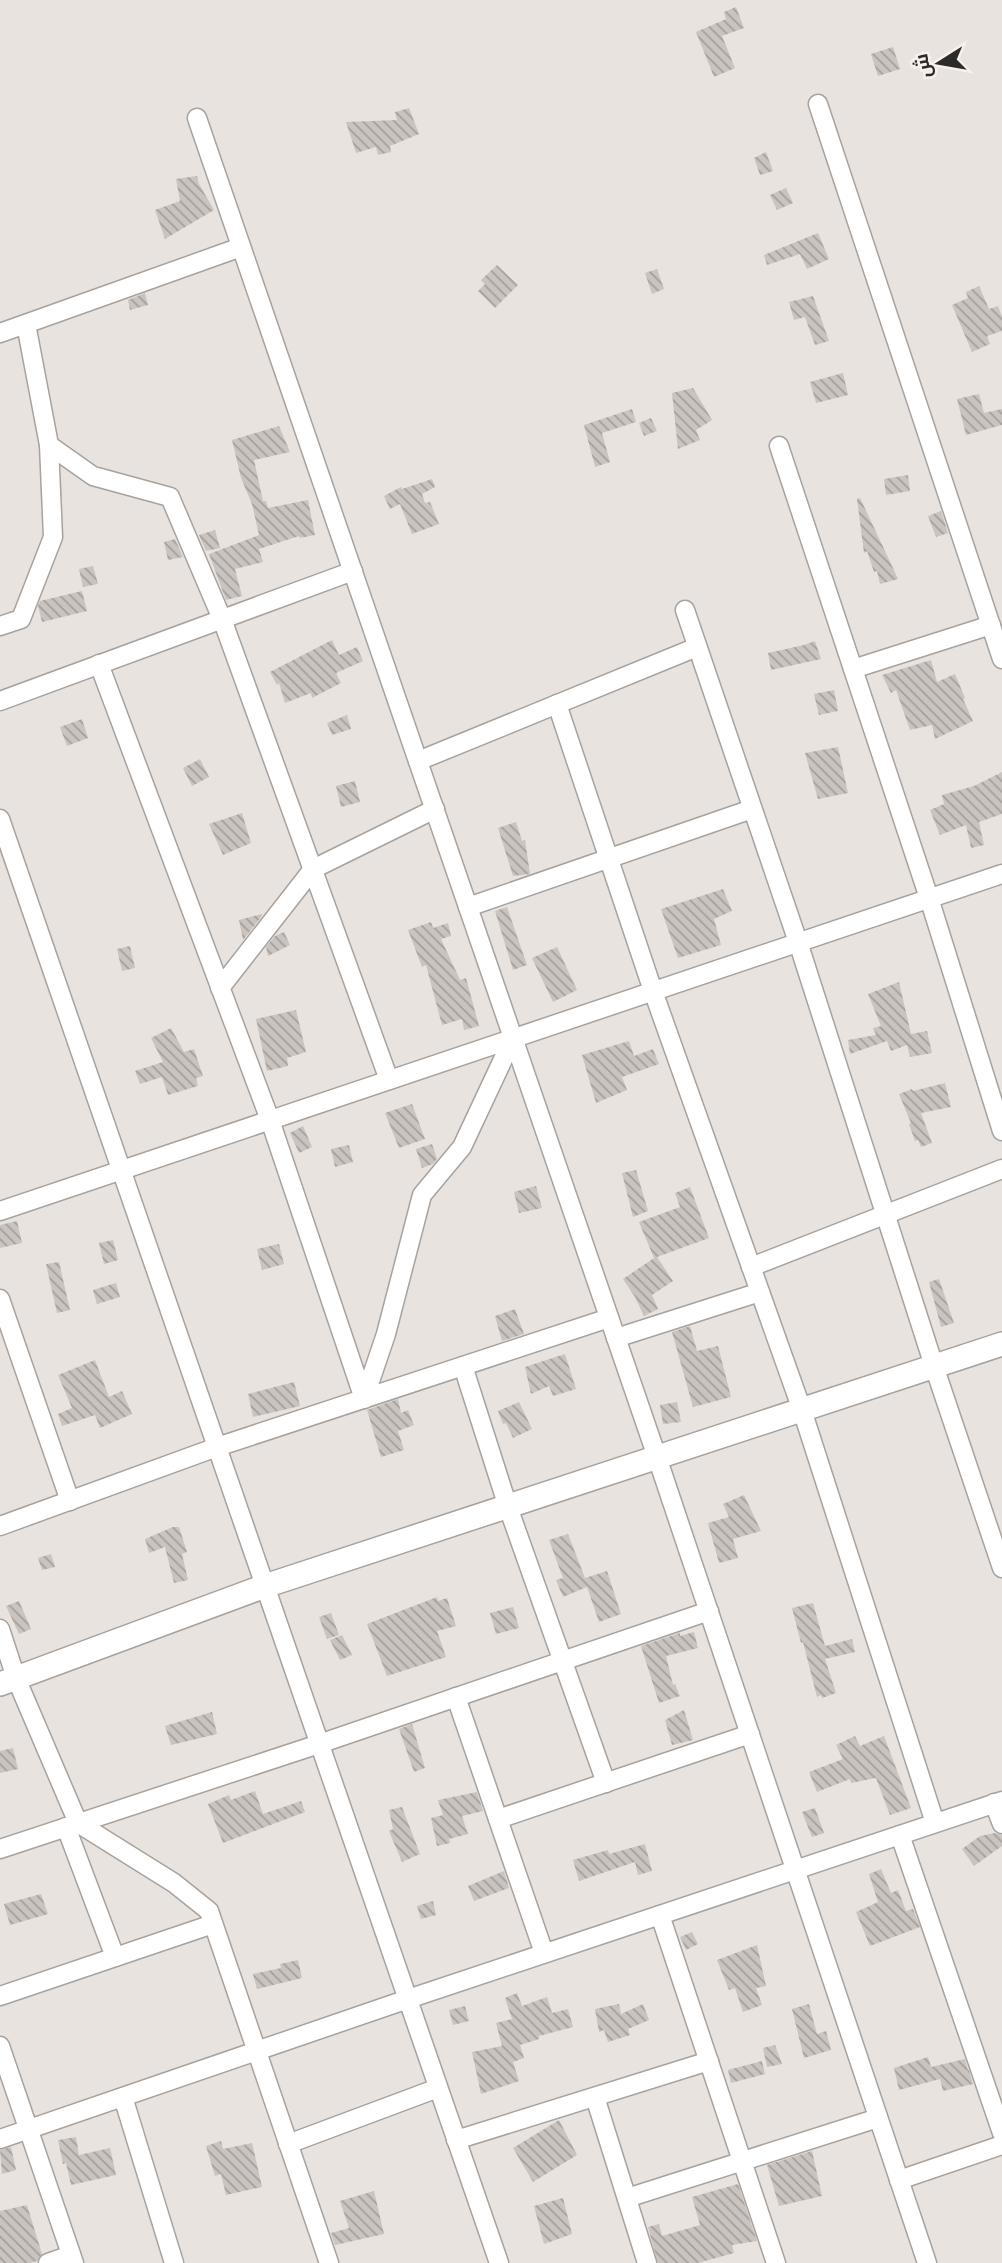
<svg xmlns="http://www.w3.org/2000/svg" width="1002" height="2263" font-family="Figtree,Cairo,sans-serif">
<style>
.building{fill:url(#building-back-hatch)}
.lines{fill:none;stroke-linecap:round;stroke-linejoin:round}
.minor-casing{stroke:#a8a29e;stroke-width:21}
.tertiary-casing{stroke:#a8a29e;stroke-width:26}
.minor{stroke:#fff;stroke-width:18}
.tertiary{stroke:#fff;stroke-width:23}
</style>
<defs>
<pattern id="building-back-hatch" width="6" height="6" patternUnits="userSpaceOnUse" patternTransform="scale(1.75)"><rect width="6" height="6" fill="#cac4c0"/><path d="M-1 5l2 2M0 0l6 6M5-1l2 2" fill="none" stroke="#a49f9c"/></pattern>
</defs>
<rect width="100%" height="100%" fill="#e9e3df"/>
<g class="building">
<polygon points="736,7 744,28 722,36 735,68 714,77 696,32 726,19 724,12"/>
<polygon points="893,47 900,69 878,76 871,54"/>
<polygon points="409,108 419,134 390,146 391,152 378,155 376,147 356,153 346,122 397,120 395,112"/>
<polygon points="766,152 773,171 760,175 754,158"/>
<polygon points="197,176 199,184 214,210 165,239 155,210 180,201 176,179"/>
<polygon points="786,188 793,203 777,210 770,195"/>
<polygon points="818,233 829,259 807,269 800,254 767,265 764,255"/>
<polygon points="497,265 518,285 495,308 478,291 485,284 481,280"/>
<polygon points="657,269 664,289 652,294 645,273"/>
<polygon points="979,286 989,309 998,306 1002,317 1002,331 987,336 990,344 972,352 952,305 968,298 966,292"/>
<polygon points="145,293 148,305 130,310 128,300"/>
<polygon points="813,296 829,341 815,345 805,317 794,320 789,302"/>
<polygon points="843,373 848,395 816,403 810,382"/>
<polygon points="693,388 712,420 696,430 700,440 678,449 672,393"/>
<polygon points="979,394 984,413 1002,409 1002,425 966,435 957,399"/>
<polygon points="632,409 636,422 602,433 610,462 595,467 584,425"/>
<polygon points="651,418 657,431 644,436 639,423"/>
<polygon points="279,426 290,452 254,460 263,501 266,501 268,508 308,500 315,535 300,538 299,536 259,549 263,562 235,569 242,596 226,600 209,554 259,535 252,504 241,478 232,440"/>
<polygon points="908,475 910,491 886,495 884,479"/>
<polygon points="432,479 435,487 422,494 425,503 430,502 439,524 412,534 400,504 390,509 384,496 401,487 402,489"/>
<polygon points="860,498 885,551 898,579 880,584 877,571 874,572 867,551 864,553 857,499"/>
<polygon points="941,511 948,533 936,537 928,516"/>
<polygon points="215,530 220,548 206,551 199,535"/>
<polygon points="175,539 183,557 168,560 164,542"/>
<polygon points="93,566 98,584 83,587 79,569"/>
<polygon points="82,591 87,611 42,622 38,606 40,601"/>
<polygon points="332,640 339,655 357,647 363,661 336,673 341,683 312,698 311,693 285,703 279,683 277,685 270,672"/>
<polygon points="815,641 821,659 771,670 768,653 804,645"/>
<polygon points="931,660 937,682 955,674 965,698 963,699 973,721 935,739 932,725 910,730 896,690 891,693 882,675"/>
<polygon points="834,690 838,711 819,715 814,694"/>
<polygon points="347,715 351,729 332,735 327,723"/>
<polygon points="82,719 88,738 67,746 60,727"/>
<polygon points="838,747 848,793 818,799 805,753"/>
<polygon points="200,759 209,777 192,786 183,768"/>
<polygon points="1002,772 1002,814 979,822 984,845 971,848 966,825 940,835 930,810 944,804 942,795 974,786"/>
<polygon points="355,781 360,802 341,807 336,786"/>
<polygon points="242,813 251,843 223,855 209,824"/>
<polygon points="516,822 522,841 525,840 530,874 513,876 498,828"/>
<polygon points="723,889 732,911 714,919 721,945 678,958 661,909"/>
<polygon points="507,907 527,965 513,970 495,911"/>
<polygon points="262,914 262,916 243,940 239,920"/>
<polygon points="431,922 433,928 448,923 451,936 441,939 460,980 466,978 479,1026 464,1030 462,1019 442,1025 426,965 422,967 408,930"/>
<polygon points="284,932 290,945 268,956 266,947 275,936"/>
<polygon points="130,946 135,968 122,971 117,949"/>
<polygon points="557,947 577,990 553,1002 532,958"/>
<polygon points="899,982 911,1034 927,1031 932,1053 910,1057 907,1045 891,1051 887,1041 850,1054 848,1040 876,1035 873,1028 881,1026 868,994"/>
<polygon points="296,1010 306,1052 287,1058 288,1066 267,1071 256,1019"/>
<polygon points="171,1028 184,1052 194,1049 203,1076 196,1078 198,1086 168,1095 162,1077 140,1084 135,1071 163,1062 151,1038"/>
<polygon points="629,1041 634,1056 653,1049 659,1064 622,1077 627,1090 596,1103 582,1055"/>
<polygon points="945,1083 951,1107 921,1113 932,1143 921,1147 918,1140 915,1141 909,1124 911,1123 899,1094 912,1089 913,1091"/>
<polygon points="412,1104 425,1139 399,1148 385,1113"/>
<polygon points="303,1126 312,1147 299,1153 290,1133"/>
<polygon points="432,1144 437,1159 433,1164 422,1168 416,1149"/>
<polygon points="349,1145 353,1162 335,1167 331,1149"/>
<polygon points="636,1170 648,1211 633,1217 622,1173"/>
<polygon points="536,1186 542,1208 519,1213 514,1192"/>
<polygon points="690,1187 709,1238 657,1257 673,1281 652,1295 658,1309 644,1316 635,1297 623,1279 654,1258 639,1222 680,1207 675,1193"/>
<polygon points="17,1221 22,1243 0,1248 0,1225"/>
<polygon points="113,1240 118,1260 104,1264 99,1243"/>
<polygon points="279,1244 284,1264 262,1270 257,1249"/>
<polygon points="59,1262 70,1310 57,1313 46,1264"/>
<polygon points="939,1279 954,1323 941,1327 929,1282"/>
<polygon points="116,1283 120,1297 97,1304 93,1290"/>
<polygon points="515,1309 524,1334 502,1341 495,1316"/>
<polygon points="690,1326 697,1351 718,1346 731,1397 693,1407 672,1332"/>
<polygon points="565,1354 576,1389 553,1396 549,1386 531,1394 525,1367"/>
<polygon points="95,1360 109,1397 122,1391 132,1414 100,1428 95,1415 62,1426 58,1414 72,1408 58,1375"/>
<polygon points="294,1382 300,1406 253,1417 248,1394"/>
<polygon points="398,1399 401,1413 408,1410 414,1425 398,1431 404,1450 381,1457 367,1410"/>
<polygon points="519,1402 532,1429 513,1438 506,1423 503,1424 498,1411"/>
<polygon points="677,1402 681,1422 663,1424 660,1405"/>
<polygon points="744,1495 761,1531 733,1539 738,1558 719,1563 708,1523 729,1517 723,1504"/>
<polygon points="173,1527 179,1527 187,1552 182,1554 188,1580 174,1583 165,1547 149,1553 145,1539"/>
<polygon points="568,1534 585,1578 607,1571 621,1614 599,1622 587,1587 563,1597 556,1580 563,1578 549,1540"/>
<polygon points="51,1554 55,1567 42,1570 38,1558"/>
<polygon points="437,1597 438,1601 447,1598 456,1626 437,1631 446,1657 387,1676 367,1624"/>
<polygon points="19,1601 31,1629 19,1634 6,1606"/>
<polygon points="813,1603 825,1646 852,1639 855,1652 825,1659 836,1693 822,1698 821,1695 817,1697 803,1642 801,1643 792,1608"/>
<polygon points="513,1607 519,1628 496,1634 490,1613"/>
<polygon points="331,1613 339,1635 327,1639 319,1617"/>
<polygon points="694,1632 698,1648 666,1656 673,1685 675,1684 680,1696 659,1703 641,1646 680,1633 680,1636"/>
<polygon points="342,1635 352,1655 340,1660 330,1640"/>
<polygon points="684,1710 693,1740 672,1745 665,1720"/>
<polygon points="212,1712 217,1734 171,1745 165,1726"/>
<polygon points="412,1724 425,1768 414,1772 399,1729"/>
<polygon points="855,1736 860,1746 884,1736 911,1808 890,1815 876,1778 851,1783 850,1779 817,1792 809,1772 843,1759 836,1745"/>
<polygon points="13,1748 18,1769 0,1773 0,1751"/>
<polygon points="255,1791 263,1814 301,1801 305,1812 223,1843 208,1804 229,1795 231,1800"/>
<polygon points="477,1792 483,1811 462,1816 468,1834 449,1839 450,1843 437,1846 431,1818 443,1815 438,1800"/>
<polygon points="402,1807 420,1854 402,1862 389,1831 393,1829 389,1810"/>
<polygon points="815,1808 824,1833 812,1837 802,1812"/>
<polygon points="995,1833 1002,1835 1002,1846 974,1866 962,1849 980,1836"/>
<polygon points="645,1844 652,1871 638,1875 635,1862 579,1881 573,1860 608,1850 609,1854"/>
<polygon points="881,1869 891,1893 898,1890 906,1911 913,1909 920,1927 870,1946 856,1912 878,1902 869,1874"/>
<polygon points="504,1871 509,1888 474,1901 468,1886"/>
<polygon points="41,1894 48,1914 10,1925 4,1904"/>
<polygon points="433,1901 436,1915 421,1919 417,1906"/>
<polygon points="692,1932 698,1944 686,1950 680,1937"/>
<polygon points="757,1945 766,1986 756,1988 762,2005 743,2012 735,1988 729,1990 717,1960"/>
<polygon points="298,1960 302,1978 257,1989 253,1974 281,1968 280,1964"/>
<polygon points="517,1993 522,2006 547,1997 552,2013 568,2009 573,2027 539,2036 539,2039 520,2045 524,2058 513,2062 519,2081 481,2094 472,2052 502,2046 496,2023 512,2019 505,1998"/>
<polygon points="619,2004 621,2014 643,2004 649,2020 628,2029 630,2035 608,2042 604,2030 599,2032 595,2009"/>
<polygon points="809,2004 817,2034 826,2031 831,2050 804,2058 792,2009"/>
<polygon points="465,2006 469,2021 453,2025 449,2010"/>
<polygon points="775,2045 782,2064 767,2067 763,2048"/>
<polygon points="928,2057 931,2067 965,2059 968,2070 962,2072 969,2070 973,2084 943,2091 940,2079 899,2090 894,2068"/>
<polygon points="762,2061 765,2074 731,2083 728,2070"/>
<polygon points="559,2120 577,2155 533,2182 513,2148"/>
<polygon points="76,2137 79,2155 110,2148 116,2175 71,2185 66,2163 63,2164 58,2140"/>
<polygon points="221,2141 223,2149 252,2143 262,2187 226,2195 221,2174 215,2176 206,2146"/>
<polygon points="11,2147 16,2170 2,2174 0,2150"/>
<polygon points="812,2151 822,2196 779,2206 767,2165"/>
<polygon points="738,2184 757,2241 732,2245 734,2253 698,2263 658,2263 648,2227 659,2224 662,2236 700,2225 692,2197"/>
<polygon points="374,2191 384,2234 335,2245 331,2233 349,2228 340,2201"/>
<polygon points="563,2198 572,2234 544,2244 534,2206"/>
<polygon points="27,2205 42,2254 37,2261 30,2263 0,2263 0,2211"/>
</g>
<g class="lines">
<g class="minor-casing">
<g id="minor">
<polyline points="818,104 1002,659"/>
<polyline points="197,118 657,1457 927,2263"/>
<polyline points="26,324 49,445 93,476 170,497 222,619 389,1080"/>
<polyline points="0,333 241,247"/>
<polyline points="779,446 929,898 1002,1131"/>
<polyline points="685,610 798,942 934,1366 1002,1568"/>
<polyline points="0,626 21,619 53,537 49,445"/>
<polyline points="99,664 270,1120 364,1399 386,1334 422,1195 462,1147 513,1038"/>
<polyline points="853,669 991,625"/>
<polyline points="0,701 353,571"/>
<polyline points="557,704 653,991 802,1410 935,1823"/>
<polyline points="418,761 697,647"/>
<polyline points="0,819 499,2263"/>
<polyline points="468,907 752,809"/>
<polyline points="220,988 313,869 435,809"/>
<polyline points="0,1211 1002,874"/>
<polyline points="751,1267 1002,1169"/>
<polyline points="0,1299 70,1501"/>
<polyline points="616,1338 760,1292"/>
<polyline points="463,1366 508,1507 606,1783"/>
<polyline points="0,1526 217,1447 609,1318"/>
<polyline points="0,1629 16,1678 78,1823 174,1883 209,1911 329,2263"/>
<polyline points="456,1697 544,1953"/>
<polyline points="994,1803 1002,1824"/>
<polyline points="498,1819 750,1734"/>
<polyline points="66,1827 115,1957"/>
<polyline points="900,1835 1002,2133"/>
<polyline points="0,1849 319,1744 709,1611"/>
<polyline points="660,1915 776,2263"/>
<polyline points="0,1996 213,1924"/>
<polyline points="0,2046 74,2263"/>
<polyline points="123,2097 174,2263"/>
<polyline points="595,2097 647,2263"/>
<polyline points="0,2139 408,1999 1002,1801"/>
<polyline points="456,2140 709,2061"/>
<polyline points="288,2144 438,2088"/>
<polyline points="899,2180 1002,2145"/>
<polyline points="627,2198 878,2118"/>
<polyline points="48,2263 71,2255"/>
</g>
</g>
<g class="tertiary-casing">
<polyline id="tertiary" points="0,1684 265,1586 1002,1344"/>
</g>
<use href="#minor" class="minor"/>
<use href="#tertiary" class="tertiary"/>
</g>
<g transform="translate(939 63) rotate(259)" stroke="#f7f0ec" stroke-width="5" paint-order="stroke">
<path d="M0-5L12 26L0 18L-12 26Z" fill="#2d2b2a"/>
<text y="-10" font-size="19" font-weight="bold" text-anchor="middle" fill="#2d2b2a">ش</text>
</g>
</svg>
